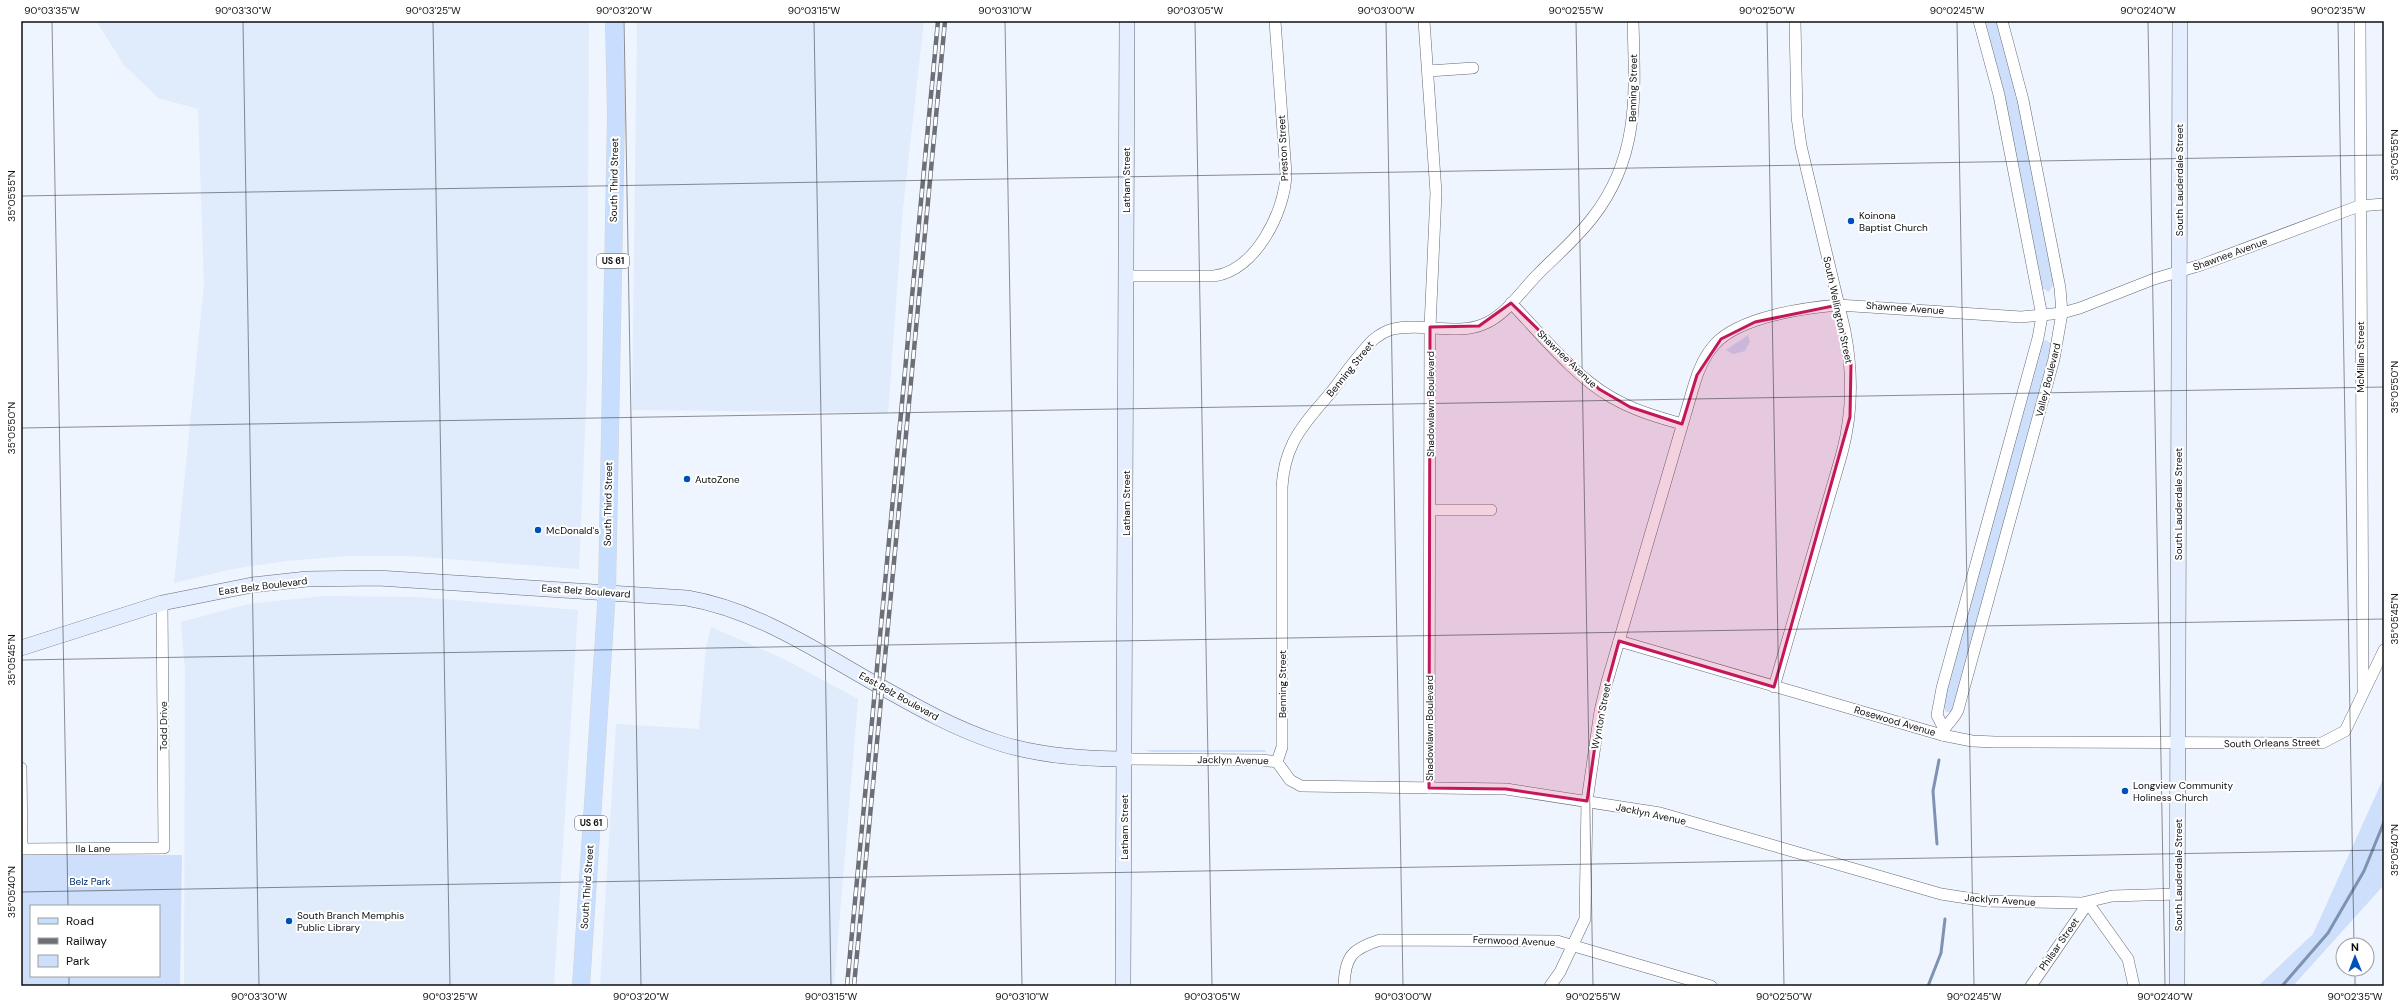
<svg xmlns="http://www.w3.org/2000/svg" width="2405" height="1007" font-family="'DM Sans',sans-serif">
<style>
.built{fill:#e0ebfb}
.green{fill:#cddffa;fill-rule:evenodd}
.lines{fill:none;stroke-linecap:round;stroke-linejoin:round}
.stream{stroke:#7e92b2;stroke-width:3}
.street-casing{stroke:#656a72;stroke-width:12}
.secondary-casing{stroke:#656a72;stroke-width:16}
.primary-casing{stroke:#d3d4d4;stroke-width:18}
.street{stroke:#fff;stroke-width:11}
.secondary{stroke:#e4eeff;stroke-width:15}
.primary{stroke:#c8deff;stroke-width:17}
.rail-casing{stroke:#6c7076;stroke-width:4.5}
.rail{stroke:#fff;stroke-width:3;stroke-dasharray:9;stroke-linecap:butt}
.marked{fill:#c2185b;fill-opacity:0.2;stroke:#c2185b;stroke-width:3;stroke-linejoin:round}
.ticks{fill:none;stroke:#0c0e11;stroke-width:1;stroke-opacity:0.45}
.poi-dot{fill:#0050ba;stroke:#fff;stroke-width:1.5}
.labels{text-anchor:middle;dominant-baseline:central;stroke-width:4;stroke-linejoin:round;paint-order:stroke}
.shield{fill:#fff;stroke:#555658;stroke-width:1}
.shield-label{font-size:9px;font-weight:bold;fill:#0c0e11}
.street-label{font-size:10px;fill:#0c0e11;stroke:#fff}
.poi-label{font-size:10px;fill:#0c0e11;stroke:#fff;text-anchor:start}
.park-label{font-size:10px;fill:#012b68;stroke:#fff}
.neatline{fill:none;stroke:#0c0e11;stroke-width:1.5}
.ticks-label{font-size:10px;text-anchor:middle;fill:#0c0e11}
</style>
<rect width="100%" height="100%" fill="#eff5ff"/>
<g class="built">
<polygon points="96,21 589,21 587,386 579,569 407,556 348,556 286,561 233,569 174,583 204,284 198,109 158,98 124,65"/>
<polygon points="637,21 924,21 903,208 888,413 632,410"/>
<polygon points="324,596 418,597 578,610 554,986 184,986 185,671 181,622 248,604"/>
<polygon points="711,627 782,658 858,699 834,986 600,986 616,724 699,729 706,647"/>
</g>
<g class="green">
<polygon points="1984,21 1997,21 2019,106 2054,283 2049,292 2042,288"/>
<polygon points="1748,335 1750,342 1745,351 1733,354 1726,350"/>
<polygon points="2046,340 2052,344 1954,708 1952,712 1946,712 1943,705 2041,343"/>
<polygon points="1145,750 1265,750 1266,752 1152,752"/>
<polygon points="2384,777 2384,885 2293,986 2258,986 2313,934"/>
<path d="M21 855H182L180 986H21ZM31 906H159V976H31Z"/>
</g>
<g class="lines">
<g class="stream">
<polyline points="1937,844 1933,791 1939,760"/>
<polyline points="1928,986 1941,953 1945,919"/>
<polyline points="2282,986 2328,933 2364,871 2384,822"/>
</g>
<g class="street-casing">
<g id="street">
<polyline points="1424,21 1436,193 1430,327 1429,788"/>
<polyline points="2360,21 2363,690"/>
<polyline points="1428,71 1473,68"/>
<path d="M1126 276H1214C1255 271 1285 212 1286 174L1275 21"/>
<path d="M1511 303C1541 334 1574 376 1611 397 1633 410 1657 417 1682 424"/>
<polyline points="1430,510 1491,510"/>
<polyline points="1619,641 1942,735 1972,741 1995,742 2322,743 2345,731 2384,650"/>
<path d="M1774 687 1842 453C1853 412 1853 373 1845 331L1801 146 1797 117 1795 21"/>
<polyline points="1944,729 1937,715 1942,688 2038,338 2042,316 1999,95 1979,21"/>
<path d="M1942 735C1944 725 1954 720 1958 710L2054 359 2062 313 2060 288 2023 100 2002 21"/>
<polyline points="1125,759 1262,760 1277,762 1290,780 1301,786 1506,789 1660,813 1941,894 1986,901 2082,903 2112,896 2178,894"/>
<path d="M1277 762 1282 747V487C1283 471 1286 457 1293 443 1302 424 1319 407 1332 391 1345 374 1358 355 1373 340 1379 335 1385 331 1393 329 1421 322 1457 336 1484 324 1506 315 1522 290 1538 274 1557 255 1577 238 1593 217 1640 157 1635 93 1633 21"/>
<polyline points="21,768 22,849"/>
<polyline points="21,849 164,848 162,603"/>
<path d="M1344 986C1345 956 1352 949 1380 940L1557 941 1711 986"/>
<path d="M1550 986 1560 972 1585 919 1587 801 1600 711 1607 682 1694 385C1698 371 1705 355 1715 344 1740 317 1803 308 1838 305L2021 317 2062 313 2080 308 2154 279 2201 265 2359 206 2384 204"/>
<polyline points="2031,986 2088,903 2128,959 2134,986"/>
</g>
</g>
<g class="secondary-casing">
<g id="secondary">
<path d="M21 648 162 603 252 585 307 579 378 578 687 598C756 610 814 649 874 683 913 705 953 728 996 742 1037 756 1082 759 1125 759"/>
<polyline points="1123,986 1127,21"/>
<polyline points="2177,986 2180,21"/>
</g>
</g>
<g class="primary-casing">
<polyline id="primary" points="581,986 607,591 616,116 614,21"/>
</g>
<use href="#street" class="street"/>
<use href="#secondary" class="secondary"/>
<use href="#primary" class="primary"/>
<g class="rail-casing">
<g id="rail">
<polyline points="847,986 938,21"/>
<polyline points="854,986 945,21"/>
</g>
</g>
<use href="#rail" class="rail"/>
</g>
<path class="marked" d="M1511 303 1599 389 1630 407 1682 424 1697 375 1721 339 1755 322 1838 305 1851 364 1850 417 1774 687 1619 641 1600 711 1587 801 1506 789 1429 788 1430 327 1479 326Z"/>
<path class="ticks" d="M52 21 68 906M243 21 259 986M433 21 450 986M624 21 641 986M814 21 831 986M1005 21 1022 986M1195 21 1212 986M1386 21 1403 986M1576 21 1593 986M1767 21 1784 986M1957 21 1974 986M2148 21 2165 986M2338 21 2354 945M21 196 2384 155M21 428 2384 387M21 660 2384 619M21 892 2384 850M2355 969V986M69 976V986"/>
<g class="poi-dot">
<circle cx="1851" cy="221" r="4"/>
<circle cx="687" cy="479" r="4"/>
<circle cx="538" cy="530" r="4"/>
<circle cx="2125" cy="791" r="4"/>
<circle cx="289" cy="921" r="4"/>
</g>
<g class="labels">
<g class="shield">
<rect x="597" y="254" width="32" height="14" rx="3"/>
<rect x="575" y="816" width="32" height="14" rx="3"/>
</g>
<g class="shield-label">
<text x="613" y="261">US 61</text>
<text x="591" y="823">US 61</text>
</g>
<g class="street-label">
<text transform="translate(1633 88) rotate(-89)">Benning Street</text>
<text transform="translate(1283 148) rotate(-93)">Preston Street</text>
<text transform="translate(614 180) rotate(-89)">South Third Street</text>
<text transform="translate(1126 180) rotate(-90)">Latham Street</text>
<text transform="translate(2179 180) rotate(-90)">South Lauderdale Street</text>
<text transform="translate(2230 254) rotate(-20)">Shawnee Avenue</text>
<text transform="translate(1905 308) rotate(4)">Shawnee Avenue</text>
<text transform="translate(1838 310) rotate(78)">South Wellington Street</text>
<text transform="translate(2360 357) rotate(-90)">McMillan Street</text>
<text transform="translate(1567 359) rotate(44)">Shawnee Avenue</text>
<text transform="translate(1350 369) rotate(-51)">Benning Street</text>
<text transform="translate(2048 380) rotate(-76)">Valley Boulevard</text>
<text transform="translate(1430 404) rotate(-90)">Shadowlawn Boulevard</text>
<text transform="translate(1126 503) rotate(-90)">Latham Street</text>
<text transform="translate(608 504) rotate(-89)">South Third Street</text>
<text transform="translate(2178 504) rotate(-90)">South Lauderdale Street</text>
<text transform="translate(263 586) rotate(-7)">East Belz Boulevard</text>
<text transform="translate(586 591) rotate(4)">East Belz Boulevard</text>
<text transform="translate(1282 684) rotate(-90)">Benning Street</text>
<text transform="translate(899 696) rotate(29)">East Belz Boulevard</text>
<text transform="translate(1601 716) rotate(-79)">Wynton Street</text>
<text transform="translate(1895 721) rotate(16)">Rosewood Avenue</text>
<text transform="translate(163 726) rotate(-90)">Todd Drive</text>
<text transform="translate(1429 728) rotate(-90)">Shadowlawn Boulevard</text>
<text transform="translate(2272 743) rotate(-1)">South Orleans Street</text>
<text transform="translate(1233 760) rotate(1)">Jacklyn Avenue</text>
<text transform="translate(1651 814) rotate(12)">Jacklyn Avenue</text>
<text transform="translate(1124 827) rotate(-90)">Latham Street</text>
<text x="93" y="848">Ila Lane</text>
<text transform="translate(2178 875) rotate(-90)">South Lauderdale Street</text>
<text transform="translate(587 887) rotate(-86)">South Third Street</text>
<text transform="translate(2000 900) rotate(4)">Jacklyn Avenue</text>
<text transform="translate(1514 941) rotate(2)">Fernwood Avenue</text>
<text transform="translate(2059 944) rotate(-55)">Philsar Street</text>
</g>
<g class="poi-label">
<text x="1859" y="215">Koinona<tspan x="1859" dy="12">Baptist Church</tspan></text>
<text x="695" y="479">AutoZone</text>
<text x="546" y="530">McDonald's</text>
<text x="2133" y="785">Longview Community<tspan x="2133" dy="12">Holiness Church</tspan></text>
<text x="297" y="915">South Branch Memphis<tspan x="297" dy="12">Public Library</tspan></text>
</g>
<g class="park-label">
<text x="90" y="881">Belz Park</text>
</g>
</g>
<rect width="2405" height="1007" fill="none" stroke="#ffffff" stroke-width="44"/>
<rect x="30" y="905" width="130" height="72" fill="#ffffff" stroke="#9e9fa0"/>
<rect x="38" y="918" width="20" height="6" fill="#c8deff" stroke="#9e9fa0"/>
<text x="66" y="925" font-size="12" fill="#0c0e11">Road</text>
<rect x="38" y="938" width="20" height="6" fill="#6c7076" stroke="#9e9fa0"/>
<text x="66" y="945" font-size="12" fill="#0c0e11">Railway</text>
<rect x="38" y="955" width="20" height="12" fill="#cddffa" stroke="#9e9fa0"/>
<text x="66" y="965" font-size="12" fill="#0c0e11">Park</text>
<g transform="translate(2355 957) rotate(359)"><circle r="19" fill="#ffffff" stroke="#9e9fa0"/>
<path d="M0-3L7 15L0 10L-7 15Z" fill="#0050ba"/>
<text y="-6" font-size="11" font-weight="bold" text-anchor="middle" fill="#0c0e11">N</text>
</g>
<rect x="22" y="22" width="2361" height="963" class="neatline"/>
<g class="ticks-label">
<text x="52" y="14">90°03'35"W</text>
<text x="243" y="14">90°03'30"W</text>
<text x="433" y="14">90°03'25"W</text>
<text x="624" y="14">90°03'20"W</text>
<text x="814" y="14">90°03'15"W</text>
<text x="1005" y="14">90°03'10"W</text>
<text x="1195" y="14">90°03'05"W</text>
<text x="1386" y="14">90°03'00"W</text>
<text x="1576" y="14">90°02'55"W</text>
<text x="1767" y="14">90°02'50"W</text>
<text x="1957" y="14">90°02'45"W</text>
<text x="2148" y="14">90°02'40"W</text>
<text x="2338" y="14">90°02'35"W</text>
<text transform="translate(2394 155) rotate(-90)" y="4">35°05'55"N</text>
<text transform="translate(11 196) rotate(-90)" y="4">35°05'55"N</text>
<text transform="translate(2394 387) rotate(-90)" y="4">35°05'50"N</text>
<text transform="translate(11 428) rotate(-90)" y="4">35°05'50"N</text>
<text transform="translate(2394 619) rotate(-90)" y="4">35°05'45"N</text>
<text transform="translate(11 660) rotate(-90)" y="4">35°05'45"N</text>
<text transform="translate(2394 850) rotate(-90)" y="4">35°05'40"N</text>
<text transform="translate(11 892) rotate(-90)" y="4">35°05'40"N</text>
<text x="259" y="1000">90°03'30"W</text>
<text x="450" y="1000">90°03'25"W</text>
<text x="641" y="1000">90°03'20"W</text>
<text x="831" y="1000">90°03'15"W</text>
<text x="1022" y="1000">90°03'10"W</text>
<text x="1212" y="1000">90°03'05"W</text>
<text x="1403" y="1000">90°03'00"W</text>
<text x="1593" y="1000">90°02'55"W</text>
<text x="1784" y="1000">90°02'50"W</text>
<text x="1974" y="1000">90°02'45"W</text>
<text x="2165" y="1000">90°02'40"W</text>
<text x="2355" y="1000">90°02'35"W</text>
</g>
</svg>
